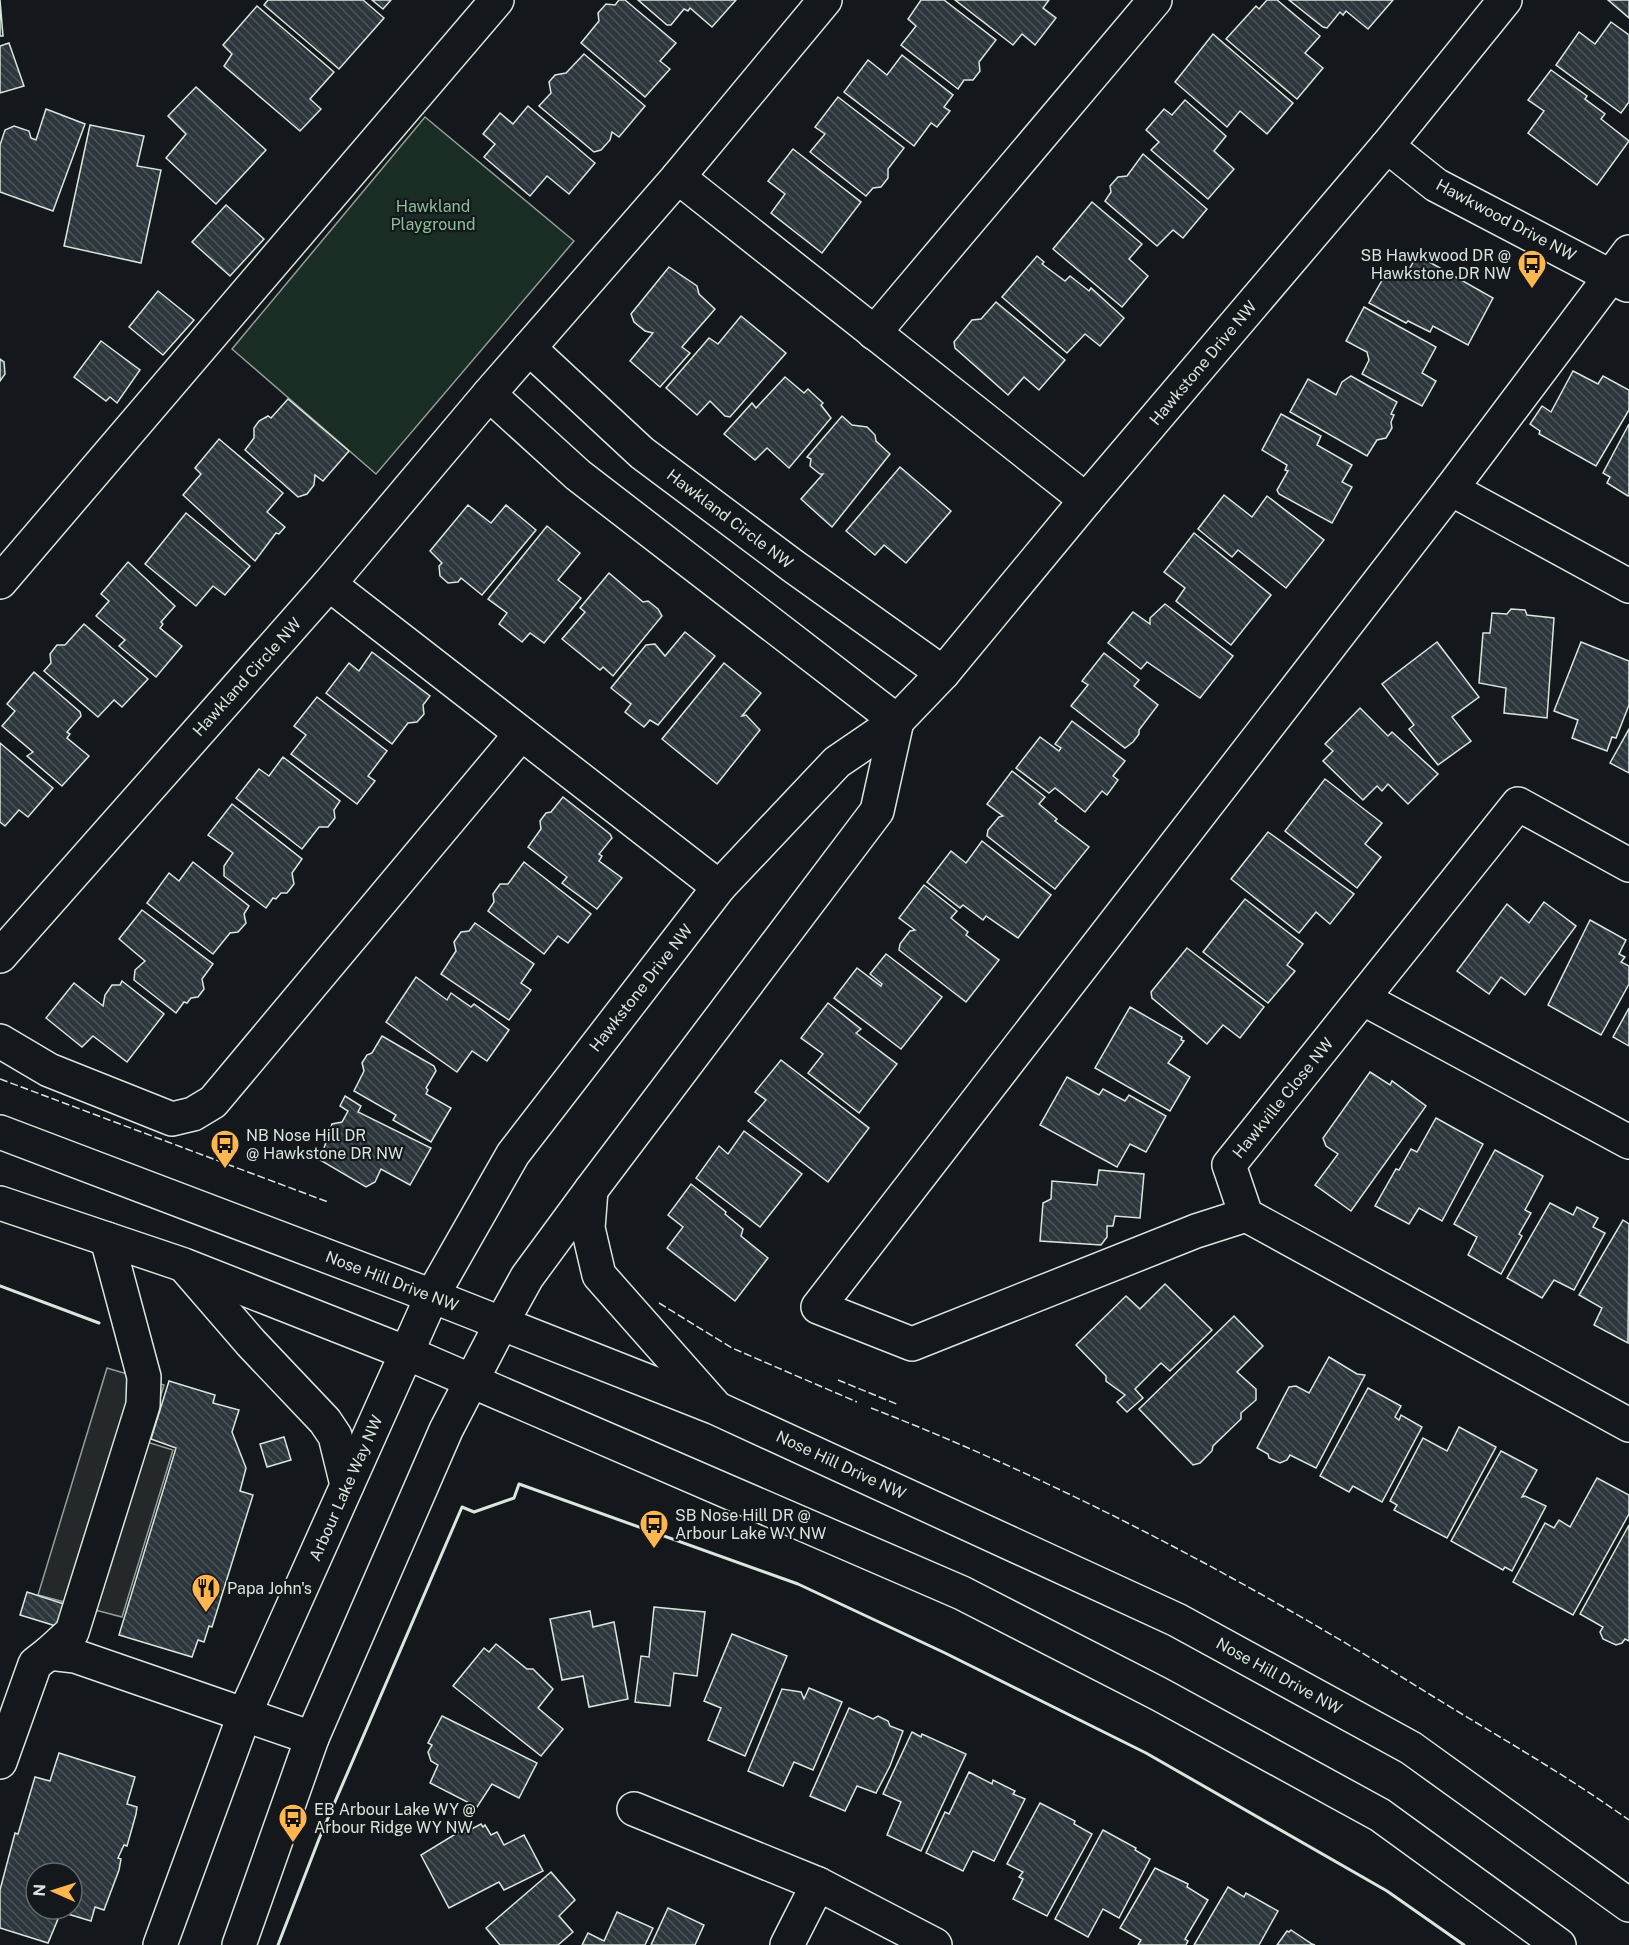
<svg xmlns="http://www.w3.org/2000/svg" width="1629" height="1945" font-family="'Public Sans',sans-serif">
<style>
.green{fill:#1a2d24;stroke:#939e99;stroke-width:1.5}
.parking{fill:#24282b;stroke:#939e99;stroke-width:1.5}
.building{fill:url(#building-back-hatch);stroke:#d8e6dc;stroke-width:1.5;fill-rule:evenodd}
.lines{fill:none;stroke-linecap:round;stroke-linejoin:round}
.minor-casing{stroke:#d8e6dc;stroke-width:36}
.major-casing{stroke:#d8e6dc;stroke-width:36}
.minor{stroke:#14181c;stroke-width:33}
.major{stroke:#14181c;stroke-width:33}
.fence{stroke:#d8e6dc;stroke-width:1.5;stroke-dasharray:8 3;stroke-linecap:butt}
.wall{stroke:#d8e6dc;stroke-width:3}
.labels{text-anchor:middle;dominant-baseline:central;stroke-width:4.5;stroke-linejoin:round;paint-order:stroke}
.park-label{font-size:16px;fill:#8ac095;stroke:#14181c}
.street-label{font-size:16px;fill:#d8e6dc;stroke:#14181c}
.poi-label{font-size:16px;fill:#d8e6dc;stroke:#14181c;text-anchor:start}
</style>
<defs>
<pattern id="building-back-hatch" width="6" height="6" patternUnits="userSpaceOnUse" patternTransform="scale(1.5)"><rect width="6" height="6" fill="#2c363c"/><path d="M-1 5l2 2M0 0l6 6M5-1l2 2" fill="none" stroke="#4a5358"/></pattern>
</defs>
<rect width="100%" height="100%" fill="#14181c"/>
<polygon class="green" points="425,117 574,241 376,474 232,349"/>
<polygon class="parking" points="107,1368 164,1385 147,1442 173,1450 122,1617 38,1595"/>
<g class="building">
<polygon points="0,0 3,36 0,36"/>
<polygon points="268,0 363,0 384,18 339,69 264,5"/>
<polygon points="372,0 391,0 383,9"/>
<polygon points="619,0 625,0 676,43 660,61 670,69 645,97 581,43 599,21 598,13 606,4 615,5"/>
<polygon points="638,0 736,0 712,27 690,8 688,11 684,9 671,25 667,25"/>
<polygon points="921,0 944,0 996,40 979,62 980,71 973,80 964,80 958,89 901,45 916,26 908,19"/>
<polygon points="955,0 1049,0 1043,8 1056,18 1035,45 1022,34 1013,45"/>
<polygon points="1267,0 1277,0 1320,36 1305,53 1323,68 1297,99 1226,39 1256,6 1259,9"/>
<polygon points="1289,0 1393,0 1368,29 1346,11 1343,15 1340,12 1327,28 1323,27"/>
<polygon points="1608,0 1629,0 1629,18"/>
<polygon points="257,6 334,72 310,99 321,109 300,131 224,66 232,54 223,45"/>
<polygon points="1611,22 1629,35 1629,102 1621,113 1556,65 1579,32 1595,44"/>
<polygon points="1213,34 1293,103 1267,134 1240,111 1227,127 1175,82"/>
<polygon points="9,43 24,86 0,93 0,46"/>
<polygon points="584,54 645,106 619,137 612,132 610,140 601,150 594,152 539,106 551,93 549,82 555,75 566,73"/>
<polygon points="902,55 953,95 944,107 950,111 937,127 931,123 914,146 844,92 868,60 887,75"/>
<polygon points="1551,70 1587,96 1585,99 1605,114 1601,119 1629,141 1597,185 1528,133 1544,111 1528,100"/>
<polygon points="196,87 266,150 216,204 166,158 186,134 168,116"/>
<polygon points="838,97 904,148 888,169 888,178 881,187 873,188 866,196 810,152 825,134 815,127"/>
<polygon points="1185,100 1226,136 1214,151 1234,169 1208,199 1151,150 1159,142 1146,130 1164,109 1172,115"/>
<polygon points="528,106 595,163 569,194 547,176 530,196 484,157 495,144 483,134 500,113 513,124"/>
<polygon points="46,109 85,124 53,211 0,192 0,145 5,130 14,126 29,131 31,138 36,140"/>
<polygon points="90,125 144,136 137,166 161,170 141,263 64,246"/>
<polygon points="793,149 861,202 822,253 771,213 785,194 768,181"/>
<polygon points="1143,154 1207,209 1183,238 1173,230 1157,246 1105,201 1111,192 1110,186 1118,177 1127,176"/>
<polygon points="1092,202 1142,244 1129,259 1148,276 1122,307 1053,249"/>
<polygon points="226,205 264,239 230,276 192,242"/>
<polygon points="1417,255 1493,298 1468,345 1433,326 1430,332 1408,321 1406,323 1369,303 1388,270 1404,279"/>
<polygon points="1037,256 1044,262 1042,264 1065,281 1070,276 1089,291 1091,288 1124,318 1100,346 1085,334 1067,353 1002,297"/>
<polygon points="669,267 697,286 699,294 715,309 682,347 690,353 660,387 630,361 653,333 645,331 634,322 631,314"/>
<polygon points="158,291 194,320 163,355 129,327"/>
<polygon points="996,302 1065,360 1039,390 1024,377 1008,395 955,348 954,342 972,320 981,319"/>
<polygon points="1364,307 1436,347 1422,373 1436,381 1422,406 1362,374 1369,360 1367,352 1346,341"/>
<polygon points="741,316 786,353 730,417 725,416 710,401 697,415 666,388 709,338 718,344"/>
<polygon points="101,341 140,370 117,403 110,397 106,401 74,377"/>
<polygon points="0,359 4,362 5,374 0,381"/>
<polygon points="1573,371 1598,384 1603,376 1629,390 1629,410 1596,466 1539,434 1540,431 1530,424 1542,406 1551,412"/>
<polygon points="1351,376 1397,402 1391,414 1394,415 1391,422 1392,428 1386,438 1377,440 1367,456 1290,412 1308,379 1336,395 1342,382"/>
<polygon points="785,377 804,393 808,389 812,393 823,403 821,405 831,418 789,468 767,448 755,460 724,434 752,403 756,408"/>
<polygon points="288,399 349,451 323,481 315,475 314,485 307,494 298,497 245,450 254,438 254,428 259,421 268,416 271,418"/>
<polygon points="1281,414 1321,436 1317,445 1352,465 1342,482 1352,487 1332,523 1279,494 1277,490 1288,471 1285,470 1287,465 1262,450"/>
<polygon points="842,416 852,425 867,427 875,435 876,441 890,454 832,527 801,499 823,474 820,474 810,466 811,459 807,457"/>
<polygon points="1629,424 1629,495 1628,496 1607,483 1610,477 1603,473"/>
<polygon points="219,439 283,493 267,512 285,527 279,534 276,533 255,561 183,495 201,474 195,468"/>
<polygon points="900,467 951,511 906,563 884,545 875,555 846,531"/>
<polygon points="1224,495 1252,517 1267,496 1324,540 1286,588 1238,550 1232,557 1198,529"/>
<polygon points="468,505 491,523 506,505 536,530 482,595 461,578 458,582 448,583 440,576 439,566 442,563 430,551"/>
<polygon points="186,513 250,566 225,595 213,586 196,606 145,564"/>
<polygon points="547,526 580,553 558,580 581,598 544,643 530,633 522,642 499,624 507,613 488,599"/>
<polygon points="1194,533 1271,595 1231,645 1176,601 1185,588 1164,572"/>
<polygon points="128,562 175,606 161,622 163,624 160,628 182,646 156,677 119,646 125,640 96,616 109,601 101,594"/>
<polygon points="609,573 643,602 648,601 658,609 662,616 613,676 603,667 600,670 562,639 585,612 580,608"/>
<polygon points="1165,604 1233,656 1200,698 1147,662 1141,669 1108,643 1133,612 1150,624 1150,618"/>
<polygon points="1511,609 1525,610 1527,615 1554,618 1547,718 1504,713 1506,688 1479,683 1483,633 1490,633 1492,613 1507,614"/>
<polygon points="84,624 148,679 122,707 114,700 98,717 44,671 51,663 50,654 57,645 65,645"/>
<polygon points="685,632 715,656 658,725 650,720 644,727 625,712 631,704 611,688 646,645 655,644 665,656"/>
<polygon points="1437,642 1479,697 1452,717 1471,741 1438,765 1409,729 1414,725 1382,684"/>
<polygon points="1581,642 1629,661 1629,705 1616,738 1612,737 1607,751 1572,738 1578,720 1554,711"/>
<polygon points="372,652 430,696 423,705 424,714 417,722 408,723 392,744 326,693 349,663 359,671"/>
<polygon points="1104,653 1139,680 1134,686 1158,705 1139,730 1139,734 1133,742 1125,748 1071,706 1088,685 1082,681"/>
<polygon points="724,663 761,693 742,716 746,715 760,730 717,784 662,739"/>
<polygon points="34,672 80,712 81,716 67,732 70,734 67,738 89,756 62,786 27,756 33,752 2,726 15,711 7,704"/>
<polygon points="317,697 387,751 368,776 375,781 357,804 291,754 306,735 294,726"/>
<polygon points="1360,708 1388,736 1392,732 1438,774 1408,804 1388,784 1382,791 1377,786 1363,800 1323,761 1333,751 1325,744"/>
<polygon points="1072,721 1125,761 1113,776 1118,780 1107,795 1102,791 1085,812 1055,788 1049,793 1016,768 1040,737 1059,751 1061,748 1055,744"/>
<polygon points="1629,729 1629,773 1610,763"/>
<polygon points="0,743 53,788 28,817 19,810 5,826 0,822"/>
<polygon points="283,757 340,801 334,810 335,818 328,827 319,827 302,849 236,798 259,769 269,776"/>
<polygon points="1012,771 1045,797 1039,804 1057,819 1055,821 1089,847 1055,889 987,836 988,830 999,817 1003,816 987,804"/>
<polygon points="1325,779 1382,823 1365,844 1381,857 1357,888 1285,831"/>
<polygon points="563,797 610,834 612,838 599,854 602,856 599,861 622,878 597,909 562,883 567,877 528,847 541,829 540,821 546,813 551,812"/>
<polygon points="232,804 302,859 292,873 294,884 287,893 281,893 276,899 273,898 266,908 224,876 224,866 233,853 208,835"/>
<polygon points="1268,832 1354,894 1330,924 1316,912 1299,933 1231,879"/>
<polygon points="982,841 1051,895 1018,938 986,916 983,920 963,905 960,908 927,882 951,851 966,863"/>
<polygon points="193,862 249,906 244,914 246,923 238,932 230,933 213,954 147,903 169,873 179,881"/>
<polygon points="524,862 591,914 568,943 558,936 544,954 488,911 494,902 493,894 500,884 508,884"/>
<polygon points="924,885 957,911 951,918 968,932 966,935 999,960 966,1002 899,950 900,944 910,931 915,930 899,918"/>
<polygon points="1245,899 1303,944 1287,965 1295,971 1268,1003 1203,952"/>
<polygon points="1544,902 1576,926 1525,995 1501,977 1489,994 1457,971 1507,904 1529,923"/>
<polygon points="142,910 213,964 202,979 204,989 198,997 191,998 187,1003 184,1002 176,1013 134,980 135,970 145,961 119,939"/>
<polygon points="1590,920 1626,940 1619,954 1625,957 1621,962 1629,966 1629,984 1601,1035 1548,1005"/>
<polygon points="475,923 534,964 521,983 531,990 509,1020 441,974 456,951 454,942 461,932 469,931"/>
<polygon points="1187,948 1264,1007 1240,1038 1223,1025 1207,1044 1152,998 1151,992"/>
<polygon points="886,954 942,997 901,1049 834,998 857,968 881,986 882,984 870,974"/>
<polygon points="416,977 447,1000 451,993 471,1007 474,1004 509,1030 487,1061 472,1051 457,1072 386,1022"/>
<polygon points="122,981 164,1014 127,1062 93,1036 82,1047 46,1018 74,983 103,1006 105,995 112,985 120,985"/>
<polygon points="828,1003 861,1029 856,1033 897,1064 859,1113 808,1073 823,1054 801,1038"/>
<polygon points="1130,1007 1182,1037 1181,1040 1184,1041 1168,1063 1190,1077 1170,1111 1095,1068"/>
<polygon points="1629,1008 1629,1046 1613,1037"/>
<polygon points="382,1036 434,1066 436,1071 426,1088 428,1090 426,1094 451,1108 431,1142 393,1120 396,1115 354,1091 364,1071 362,1063 367,1055 372,1053"/>
<polygon points="781,1060 869,1128 828,1182 748,1121 766,1100 755,1092"/>
<polygon points="1370,1072 1390,1085 1392,1081 1426,1106 1351,1211 1315,1185 1338,1154 1326,1146 1323,1138"/>
<polygon points="1067,1077 1099,1095 1103,1089 1125,1101 1129,1095 1166,1116 1146,1152 1130,1144 1117,1167 1040,1125"/>
<polygon points="345,1096 361,1106 358,1112 431,1148 410,1185 381,1169 375,1182 366,1187 320,1160 332,1124 342,1122 348,1111 340,1106"/>
<polygon points="1436,1118 1483,1144 1442,1221 1419,1208 1409,1224 1375,1206 1396,1169 1399,1170 1411,1149 1417,1152"/>
<polygon points="744,1131 802,1174 760,1227 696,1178 719,1146 728,1154"/>
<polygon points="1495,1150 1543,1176 1525,1210 1531,1213 1519,1234 1522,1236 1501,1274 1468,1255 1477,1237 1454,1224"/>
<polygon points="1099,1170 1144,1174 1140,1218 1115,1216 1113,1226 1107,1226 1107,1237 1101,1245 1040,1241 1043,1203 1051,1199 1052,1181 1097,1185"/>
<polygon points="691,1184 726,1212 725,1214 743,1229 741,1236 768,1258 735,1301 667,1248 683,1227 668,1215"/>
<polygon points="1550,1203 1573,1215 1577,1207 1598,1218 1593,1227 1605,1233 1574,1290 1554,1280 1542,1298 1507,1278"/>
<polygon points="1623,1220 1629,1224 1628,1343 1594,1325 1602,1308 1579,1295"/>
<polygon points="1165,1284 1212,1330 1170,1371 1161,1363 1135,1389 1143,1398 1127,1412 1117,1402 1125,1395 1106,1381 1106,1376 1076,1345 1126,1296 1140,1309"/>
<polygon points="1234,1316 1263,1346 1237,1372 1256,1389 1256,1400 1241,1413 1241,1419 1213,1446 1212,1451 1200,1463 1193,1465 1139,1409"/>
<polygon points="1329,1357 1357,1374 1365,1375 1316,1468 1290,1455 1287,1460 1280,1463 1269,1458 1268,1454 1257,1448 1289,1387 1296,1386 1309,1393"/>
<polygon points="169,1381 215,1395 213,1403 239,1410 232,1432 246,1468 240,1491 253,1495 212,1627 209,1626 204,1642 198,1640 192,1657 119,1635 176,1448 151,1439"/>
<polygon points="1368,1388 1401,1406 1395,1417 1399,1420 1401,1415 1422,1427 1382,1502 1353,1486 1349,1492 1320,1476"/>
<polygon points="1459,1427 1496,1447 1447,1538 1394,1510 1397,1505 1390,1501 1423,1438 1447,1451"/>
<polygon points="284,1437 291,1460 267,1467 260,1444"/>
<polygon points="1501,1451 1537,1470 1522,1497 1525,1496 1546,1506 1512,1571 1505,1567 1503,1570 1451,1541"/>
<polygon points="1597,1478 1629,1495 1629,1514 1573,1615 1513,1582 1545,1523 1554,1528 1559,1520 1570,1527"/>
<polygon points="1629,1525 1629,1641 1625,1639 1622,1643 1616,1645 1603,1639 1600,1632 1603,1627 1580,1614"/>
<polygon points="27,1592 64,1604 56,1626 20,1615"/>
<polygon points="654,1607 705,1612 697,1676 674,1673 670,1706 635,1702 641,1656 649,1657"/>
<polygon points="590,1611 593,1627 614,1622 628,1699 589,1707 583,1676 562,1680 550,1619"/>
<polygon points="732,1634 787,1656 745,1756 708,1740 721,1708 704,1701"/>
<polygon points="496,1644 527,1669 533,1669 553,1689 538,1708 563,1729 541,1756 453,1686 484,1648 489,1652"/>
<polygon points="809,1688 842,1702 813,1770 794,1762 783,1786 748,1771 782,1689 801,1692 804,1699"/>
<polygon points="849,1708 873,1719 878,1716 888,1721 890,1726 903,1731 890,1766 876,1793 857,1786 845,1811 810,1796"/>
<polygon points="442,1716 537,1763 519,1798 492,1784 477,1807 430,1783 438,1765 431,1761 428,1752 432,1745 428,1743"/>
<polygon points="912,1732 921,1737 922,1734 966,1754 921,1851 887,1835 901,1802 883,1794"/>
<path d="M59 1753 135 1777 127 1804 137 1807 136 1814 127 1846 124 1845 118 1858 121 1859 119 1870 104 1910 95 1907 91 1921 61 1912 48 1943 0 1928V1890L15 1833 18 1834 35 1777 50 1781ZM36 1873H72V1909H36Z"/>
<polygon points="969,1772 992,1784 993,1780 1015,1791 1013,1794 1025,1799 994,1861 973,1851 963,1871 926,1853 945,1812 949,1814"/>
<polygon points="1040,1803 1075,1821 1074,1824 1092,1834 1047,1916 1013,1899 1023,1879 1019,1877 1023,1872 1007,1864"/>
<polygon points="481,1824 483,1827 485,1825 491,1835 497,1832 504,1845 524,1835 543,1871 504,1890 499,1882 449,1908 421,1855 462,1830 464,1833"/>
<polygon points="1103,1830 1136,1848 1135,1850 1150,1859 1119,1918 1103,1909 1088,1937 1055,1919"/>
<polygon points="1155,1868 1188,1884 1187,1887 1208,1900 1185,1939 1188,1941 1186,1945 1138,1945 1141,1940 1120,1928"/>
<polygon points="551,1872 575,1900 559,1916 573,1932 558,1945 500,1945 486,1928"/>
<polygon points="1228,1887 1244,1897 1246,1893 1278,1911 1259,1945 1194,1945"/>
<polygon points="668,1908 704,1925 695,1945 651,1945"/>
<polygon points="617,1912 653,1928 645,1945 582,1945 588,1933 604,1941"/>
<polygon points="1291,1930 1312,1944 1315,1945 1277,1945 1287,1931 1289,1932"/>
</g>
<g class="lines">
<g class="minor-casing">
<g id="minor">
<polyline points="1387,146 1436,185 1627,285"/>
<polyline points="678,177 1086,500"/>
<polyline points="874,333 1155,0"/>
<polyline points="529,348 642,453 793,566 943,673"/>
<polyline points="489,394 578,475 897,721"/>
<polyline points="1451,489 1629,586"/>
<polyline points="0,582 497,0"/>
<polyline points="329,584 719,887"/>
<polyline points="1629,865 1518,804 1229,1165 1246,1215 1629,1425"/>
<polyline points="0,956 329,584 489,394 678,177 825,0"/>
<polyline points="1364,999 1629,1142"/>
<polyline points="0,1041 49,1070 172,1119 193,1114 213,1102 520,735"/>
<polyline points="1246,1215 1196,1231 912,1344 818,1307 1451,489 1629,252"/>
<polyline points="49,1653 72,1632 143,1405 144,1377 107,1239"/>
<polyline points="0,1762 35,1664 49,1653 75,1656 312,1738"/>
<polyline points="634,1809 818,1884"/>
<polyline points="160,1945 245,1713 432,1296 513,1154 719,887 837,762 897,721 943,673 1086,500 1387,146 1505,0"/>
<polyline points="239,1945 312,1738 446,1430 501,1324 527,1277 591,1190 877,811 897,721"/>
<polyline points="787,1945 818,1884 935,1945"/>
</g>
</g>
<g class="major-casing">
<g id="major">
<polyline points="0,1132 432,1296 716,1408 1177,1620 1411,1748 1629,1905"/>
<polyline points="591,1190 588,1228 599,1275 713,1404"/>
<polyline points="0,1203 184,1265 407,1353 962,1593 1159,1694 1380,1815 1559,1945"/>
<polyline points="187,1269 251,1343 325,1421 335,1436 347,1485"/>
</g>
</g>
<use href="#minor" class="minor"/>
<use href="#major" class="major"/>
<g class="fence">
<polyline points="0,1079 328,1202"/>
<polyline points="659,1303 732,1348 857,1402"/>
<polyline points="838,1380 899,1405"/>
<path d="M871 1408C1067 1484 1255 1585 1434 1697 1499 1737 1566 1775 1629 1820"/>
</g>
<g class="wall">
<polyline points="0,1286 99,1323"/>
<polyline points="278,1945 319,1839 462,1507 474,1512 514,1498 519,1484 798,1584 945,1653 1146,1753 1387,1891 1464,1945"/>
</g>
</g>
<defs>
<g id="bus-pin" transform="scale(1.5)"><path d="M0 17L-7.5 6A9.5 9.5 0 1 1 7.5 6Z" fill="#ffb74d" stroke="#14181c"/><path d="M-5-6H5V4H4V6H2V4H-2V6H-4V4H-5ZM-3.5-4V0h7V-4ZM-3.5 1.2v1.5H-2V1.2ZM2 1.2v1.5H3.5V1.2Z" fill="#111"/></g>
<g id="restaurant-pin" transform="scale(1.5)"><path d="M0 17L-7.5 6A9.5 9.5 0 1 1 7.5 6Z" fill="#ffb74d" stroke="#14181c"/><path d="M-5-6h1v4h1v-4h1v4h1v-4h1v5L-1.5 .5V6h-2V.5L-5-1ZM5-6V6H3V1.5H1.5Q1.5-4 5-6Z" fill="#111"/></g>
</defs>
<g fill-rule="evenodd">
<use href="#bus-pin" x="1532" y="264"/>
<use href="#bus-pin" x="225" y="1144"/>
<use href="#bus-pin" x="654" y="1524"/>
<use href="#restaurant-pin" x="206" y="1588"/>
<use href="#bus-pin" x="293" y="1818"/>
</g>
<g class="labels">
<g class="park-label">
<text x="433" y="206">Hawkland<tspan x="433" dy="18">Playground</tspan></text>
</g>
<g class="street-label">
<text transform="translate(1506 220) rotate(28)">Hawkwood Drive NW</text>
<text transform="translate(1203 363) rotate(-50)">Hawkstone Drive NW</text>
<text transform="translate(730 519) rotate(37)">Hawkland Circle NW</text>
<text transform="translate(247 677) rotate(-48)">Hawkland Circle NW</text>
<text transform="translate(641 988) rotate(-52)">Hawkstone Drive NW</text>
<text transform="translate(1283 1098) rotate(-51)">Hawkville Close NW</text>
<text transform="translate(392 1281) rotate(21)">Nose Hill Drive NW</text>
<text transform="translate(841 1465) rotate(25)">Nose Hill Drive NW</text>
<text transform="translate(346 1488) rotate(-66)">Arbour Lake Way NW</text>
<text transform="translate(1279 1676) rotate(29)">Nose Hill Drive NW</text>
</g>
<g class="poi-label">
<text x="1511" y="255" text-anchor="end">SB Hawkwood DR @<tspan x="1511" dy="18">Hawkstone DR NW</tspan></text>
<text x="246" y="1135">NB Nose Hill DR<tspan x="246" dy="18">@ Hawkstone DR NW</tspan></text>
<text x="675" y="1515">SB Nose Hill DR @<tspan x="675" dy="18">Arbour Lake WY NW</tspan></text>
<text x="227" y="1588">Papa John's</text>
<text x="314" y="1809">EB Arbour Lake WY @<tspan x="314" dy="18">Arbour Ridge WY NW</tspan></text>
</g>
</g>
<g transform="translate(54 1891) rotate(273)"><circle r="28" fill="#14181c" stroke="#626a69" stroke-width="1.5"/>
<path d="M0-4.5L10 22L0 15L-10 22Z" fill="#ffb74d"/>
<text y="-9" font-size="16" font-weight="bold" text-anchor="middle" fill="#d8e6dc">N</text>
</g>
</svg>
